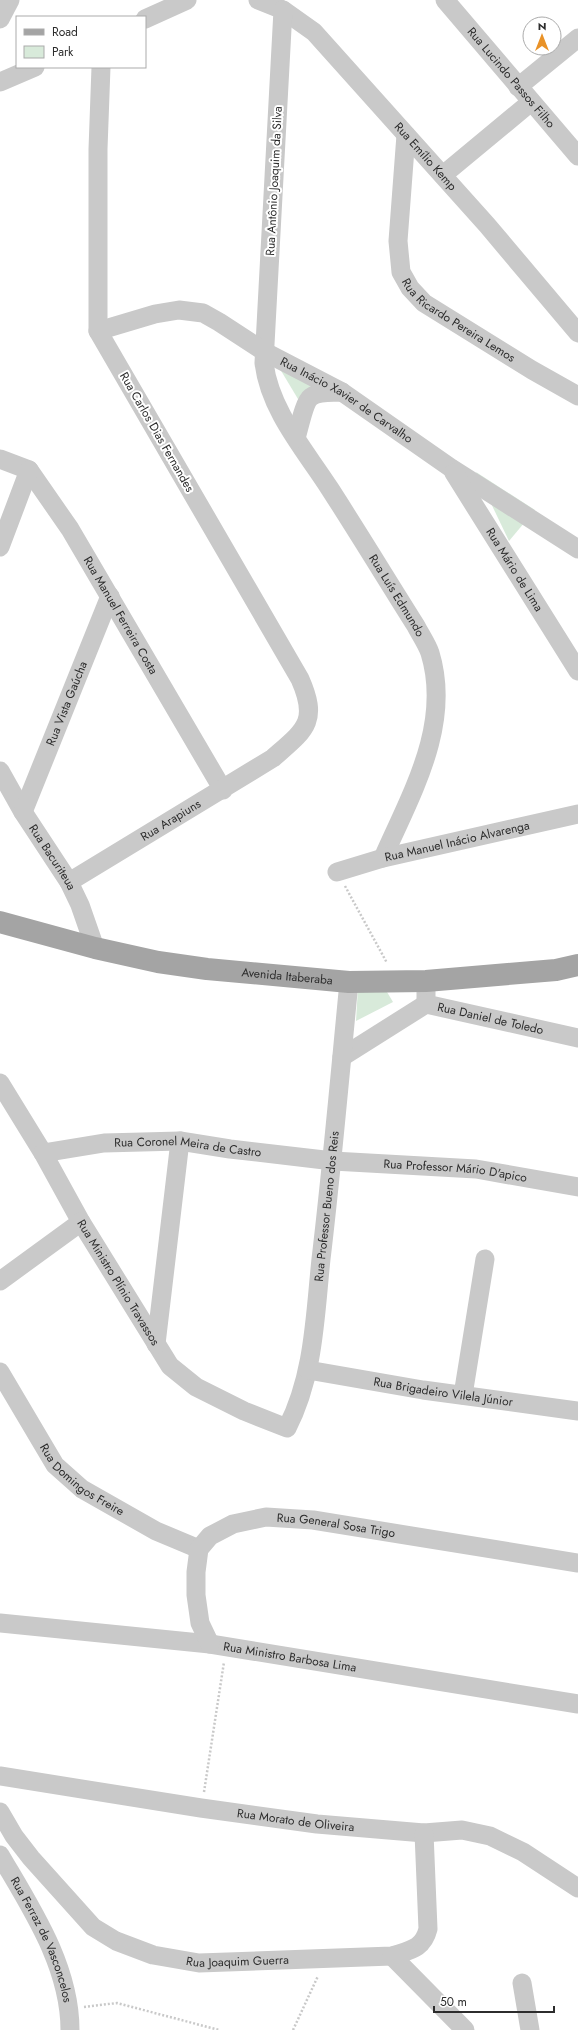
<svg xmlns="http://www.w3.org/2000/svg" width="578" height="2030" font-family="Jost,sans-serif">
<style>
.green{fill:#d8eada}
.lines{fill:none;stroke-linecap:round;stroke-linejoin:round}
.path{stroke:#c9c9c9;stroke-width:2.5;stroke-dasharray:2 2;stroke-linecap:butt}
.minor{stroke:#c9c9c9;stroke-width:19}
.major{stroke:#a4a4a4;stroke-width:22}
.labels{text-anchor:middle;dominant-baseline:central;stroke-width:4;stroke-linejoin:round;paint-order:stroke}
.street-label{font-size:12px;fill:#2c2c2c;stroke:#fff}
</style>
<rect width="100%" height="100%" fill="#fff"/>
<g class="green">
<polygon points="280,369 318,387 301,404"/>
<polygon points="476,472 535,510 509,541"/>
<polygon points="358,987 384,987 393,1002 356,1021"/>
</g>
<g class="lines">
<g class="path">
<polyline points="345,886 387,963"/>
<polyline points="204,1792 224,1662"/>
<polyline points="84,2007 117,2003 219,2030"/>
<polyline points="293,2030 318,1976"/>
</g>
<g class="minor">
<path id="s1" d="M258 0 283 10 314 32 487 225 578 333"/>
<path id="s2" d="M445 0 578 156"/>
<path id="s3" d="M283 10 264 363C270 411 305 450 330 489 359 534 387 580 416 626 420 634 427 644 430 653 452 725 411 794 383 858"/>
<polyline points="0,19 10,0"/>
<polyline points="145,19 187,0"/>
<polyline points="0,82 35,67"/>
<polyline points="518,87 578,38"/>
<path id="s4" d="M406 135 398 241 401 272 410 288 424 303 532 370 578 396"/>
<polyline points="443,175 531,102"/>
<path id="s5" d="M98 331 155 314 179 310 203 313 219 322 265 352 342 392 451 468 578 549"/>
<path d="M296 438C299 429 304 402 311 397 319 391 333 393 342 392"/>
<path id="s6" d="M0 459 29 470 70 529 223 790"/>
<path id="s7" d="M454 473 578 671"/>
<polyline points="0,547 29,470"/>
<path id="s8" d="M0 771 23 812 69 882 80 905 95 948"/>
<path id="s9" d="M23 812 110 596"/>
<path id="s10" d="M337 872 383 858 578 814"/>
<path id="s11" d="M69 882 273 758C305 730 319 722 300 679L98 331V149L101 67"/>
<path id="s12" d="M426 981V1004L578 1038"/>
<polyline points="342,1057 426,1004"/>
<path id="s13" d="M0 1083 43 1153 81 1222 170 1366 196 1387 244 1411 287 1428C314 1376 315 1316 321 1259 332 1167 340 1074 349 982"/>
<path id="s14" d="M43 1153 104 1143 180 1141 230 1149 333 1161 476 1169 578 1187"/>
<polyline points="0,1281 81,1222"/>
<polyline points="156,1344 180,1141"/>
<path id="s15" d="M308 1370 423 1390 578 1411"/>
<path id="s16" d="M0 1372 55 1465 82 1489 156 1531 199 1549"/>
<polyline points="463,1395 485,1259"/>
<path id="s17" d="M0 1623 210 1644 578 1704"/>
<path id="s18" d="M210 1644 200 1623 196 1595V1572L199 1549 210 1536 233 1524 266 1517 313 1520 578 1563"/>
<path id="s19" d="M0 1776 201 1808 317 1824 424 1833 462 1830 490 1836 523 1852 578 1888"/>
<path id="s20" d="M0 1812 14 1836 31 1858 93 1927 116 1941 153 1955 199 1963 392 1956C410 1950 423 1949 428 1929L424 1833"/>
<path id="s21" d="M0 1855C31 1908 70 1966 70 2030"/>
<polyline points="392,1956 465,2030"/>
<polyline points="522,1983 530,2030"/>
</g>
<path class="major" id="s22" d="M0 922 95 948 158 962 207 969 349 982 426 981 556 970 578 965"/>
</g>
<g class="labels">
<g class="street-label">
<text stroke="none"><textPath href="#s2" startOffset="102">Rua Lucindo Passos Filho</textPath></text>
<text stroke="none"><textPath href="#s1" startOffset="232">Rua Emílio Kemp</textPath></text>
<text transform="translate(274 181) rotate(-87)">Rua Antônio Joaquim da Silva</text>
<text stroke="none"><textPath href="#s4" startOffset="214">Rua Ricardo Pereira Lemos</textPath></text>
<text stroke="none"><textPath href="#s5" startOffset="276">Rua Inácio Xavier de Carvalho</textPath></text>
<text transform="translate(157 432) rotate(60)">Rua Carlos Dias Fernandes</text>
<text stroke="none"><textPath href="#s7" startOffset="114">Rua Mário de Lima</textPath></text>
<text stroke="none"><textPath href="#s3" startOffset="623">Rua Luís Edmundo</textPath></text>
<text stroke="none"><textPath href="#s6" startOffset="203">Rua Manuel Ferreira Costa</textPath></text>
<text stroke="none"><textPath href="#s9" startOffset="117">Rua Vista Gaúcha</textPath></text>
<text stroke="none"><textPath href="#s11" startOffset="119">Rua Arapiuns</textPath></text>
<text stroke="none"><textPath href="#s10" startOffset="124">Rua Manuel Inácio Alvarenga</textPath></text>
<text stroke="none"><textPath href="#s8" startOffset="101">Rua Bacuriteua</textPath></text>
<text stroke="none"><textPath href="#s22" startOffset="293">Avenida Itaberaba</textPath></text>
<text stroke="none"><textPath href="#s12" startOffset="89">Rua Daniel de Toledo</textPath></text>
<text stroke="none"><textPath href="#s14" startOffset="146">Rua Coronel Meira de Castro</textPath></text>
<text stroke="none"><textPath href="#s14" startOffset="415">Rua Professor Mário D'apico</textPath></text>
<text stroke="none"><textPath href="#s13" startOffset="690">Rua Professor Bueno dos Reis</textPath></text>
<text stroke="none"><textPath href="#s13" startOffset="232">Rua Ministro Plínio Travassos</textPath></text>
<text stroke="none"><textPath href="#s15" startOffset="137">Rua Brigadeiro Vilela Júnior</textPath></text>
<text stroke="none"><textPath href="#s16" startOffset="138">Rua Domingos Freire</textPath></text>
<text stroke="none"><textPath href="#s18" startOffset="245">Rua General Sosa Trigo</textPath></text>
<text stroke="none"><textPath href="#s17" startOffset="292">Rua Ministro Barbosa Lima</textPath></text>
<text stroke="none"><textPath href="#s19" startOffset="299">Rua Morato de Oliveira</textPath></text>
<text stroke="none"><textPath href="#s21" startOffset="95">Rua Ferraz de Vasconcelos</textPath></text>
<text stroke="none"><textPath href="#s20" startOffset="300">Rua Joaquim Guerra</textPath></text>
</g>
</g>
<rect x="16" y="16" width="130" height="52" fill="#ffffff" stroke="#ababab"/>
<rect x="24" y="29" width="20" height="6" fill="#a4a4a4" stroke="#ababab"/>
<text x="52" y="36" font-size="12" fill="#2c2c2c">Road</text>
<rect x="24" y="46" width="20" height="12" fill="#d8eada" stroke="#ababab"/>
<text x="52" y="56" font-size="12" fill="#2c2c2c">Park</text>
<g transform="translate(542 36)"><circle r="19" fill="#ffffff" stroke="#ababab"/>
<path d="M0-3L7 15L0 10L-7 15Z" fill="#e99227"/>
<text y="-6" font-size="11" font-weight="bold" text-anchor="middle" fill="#2c2c2c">N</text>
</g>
<path d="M434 2006v6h120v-6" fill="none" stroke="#2c2c2c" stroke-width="2"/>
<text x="440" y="2006" font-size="12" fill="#2c2c2c" stroke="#ffffff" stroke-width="3" paint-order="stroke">50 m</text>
</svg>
